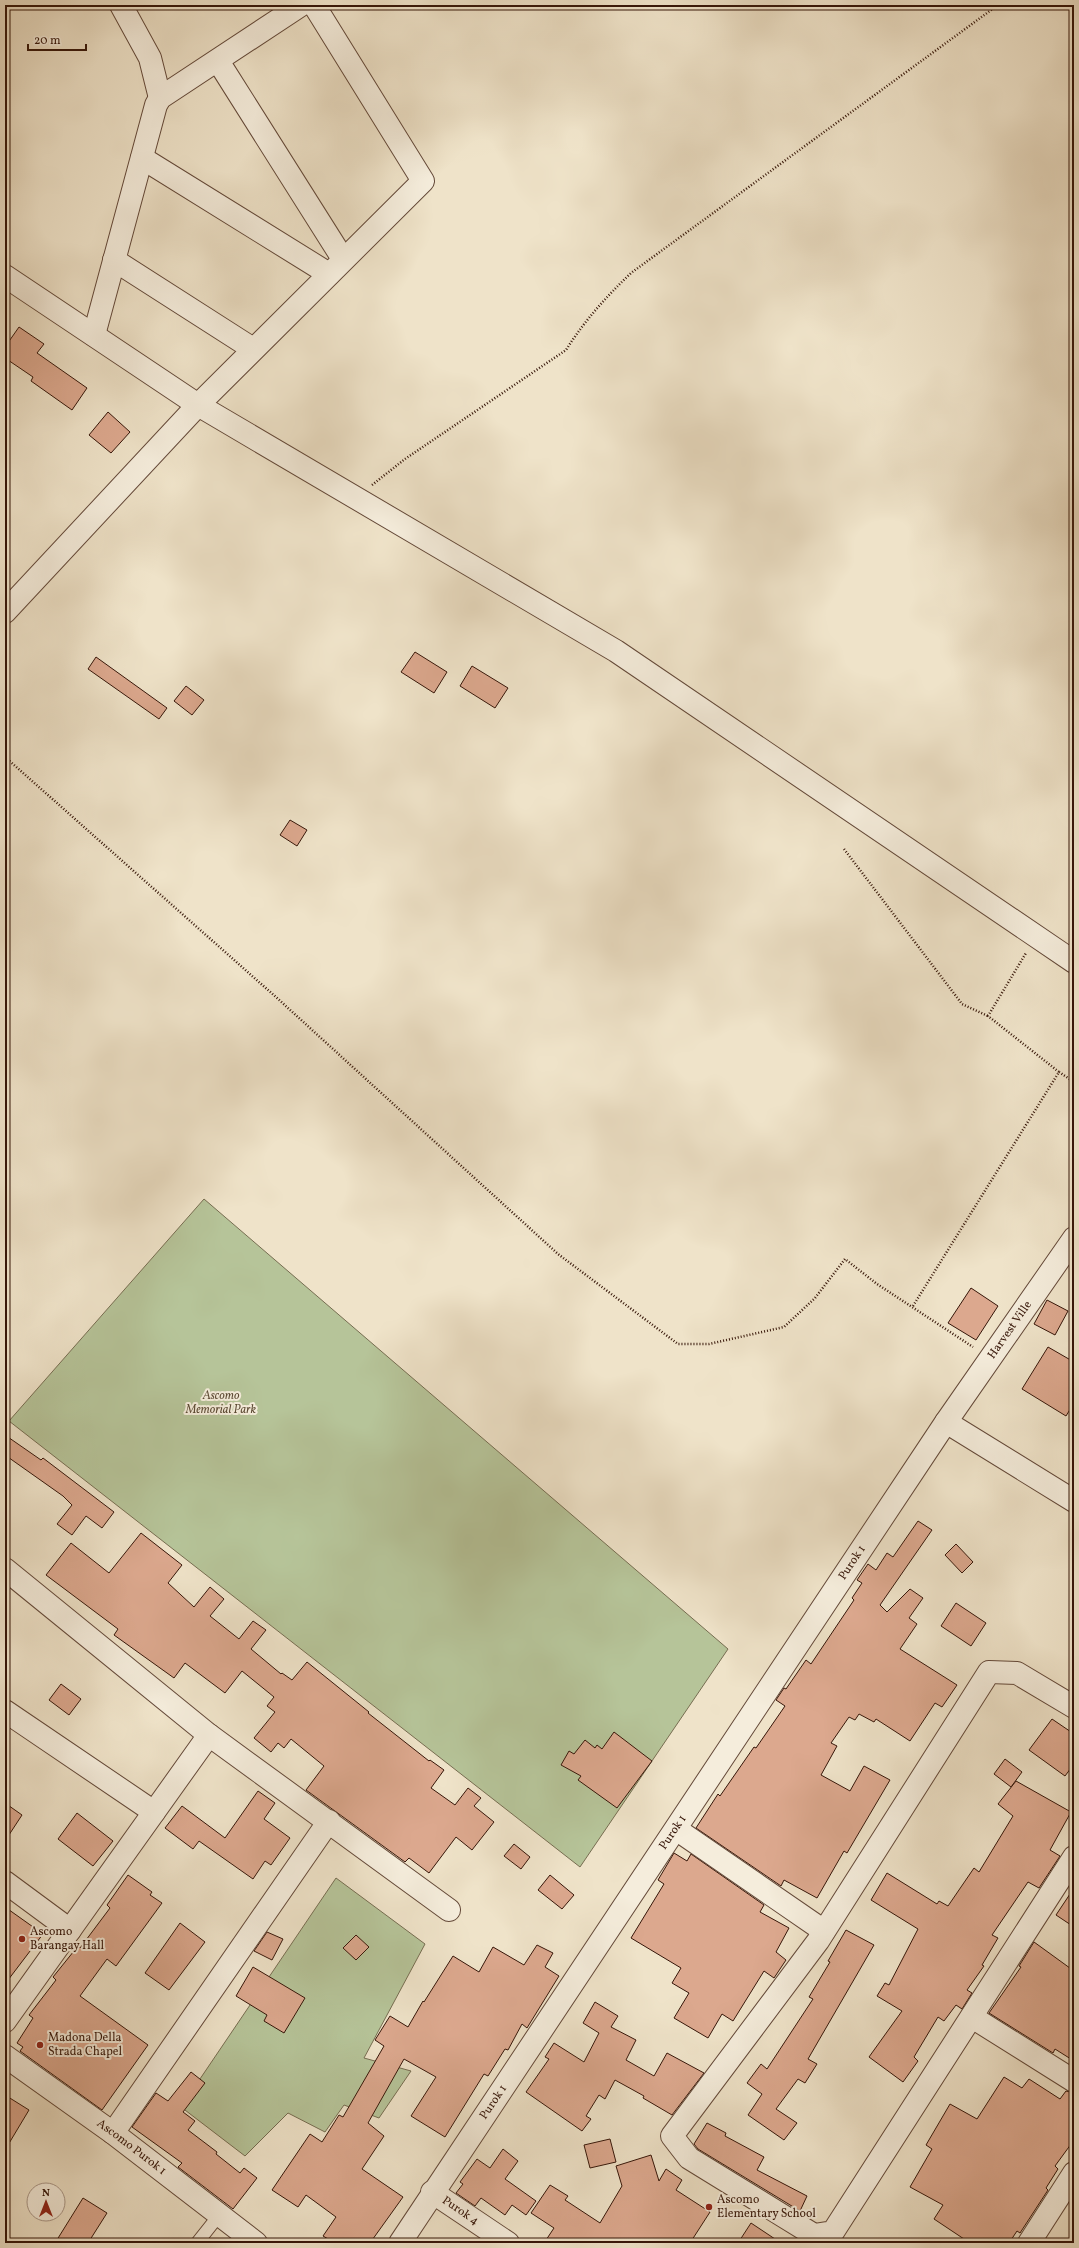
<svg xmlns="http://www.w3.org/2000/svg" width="1079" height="2248" font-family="Vollkorn,serif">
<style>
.green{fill:#b6c499;stroke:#766d51}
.building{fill:#dca88e;stroke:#361609}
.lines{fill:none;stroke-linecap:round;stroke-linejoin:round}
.lane-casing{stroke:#644939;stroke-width:14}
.street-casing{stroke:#644939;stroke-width:24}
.path{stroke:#361609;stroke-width:2.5;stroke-dasharray:1 2;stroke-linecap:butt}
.lane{stroke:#f5eddc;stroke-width:12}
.street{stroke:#f5eddc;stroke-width:22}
.poi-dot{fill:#8f2418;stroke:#f5eddc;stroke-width:1.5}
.labels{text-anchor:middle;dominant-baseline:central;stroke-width:4;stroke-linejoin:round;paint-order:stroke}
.street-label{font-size:12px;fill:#361609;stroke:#f5eddc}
.park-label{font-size:12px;font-style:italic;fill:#5c4a34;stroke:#f5eddc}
.poi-label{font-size:12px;fill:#361609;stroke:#f5eddc;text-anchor:start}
</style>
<rect width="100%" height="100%" fill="#efe3c9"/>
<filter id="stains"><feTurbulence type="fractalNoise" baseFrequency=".005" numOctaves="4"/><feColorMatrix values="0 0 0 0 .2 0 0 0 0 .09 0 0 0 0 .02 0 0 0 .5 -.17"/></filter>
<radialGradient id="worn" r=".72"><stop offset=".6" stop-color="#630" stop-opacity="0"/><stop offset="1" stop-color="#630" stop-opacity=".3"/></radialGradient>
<g class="green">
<polygon points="204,1199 728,1649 580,1867 9,1421"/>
<polygon points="336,1878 425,1944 364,2058 411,2071 379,2118 344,2105 325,2132 288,2113 245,2156 181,2107"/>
</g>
<g class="building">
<polygon points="19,327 44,344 37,353 87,388 72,410 31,381 33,377 5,358 5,347"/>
<polygon points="108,412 130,432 111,453 89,435"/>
<polygon points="415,652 447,672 434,693 401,672"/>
<polygon points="96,657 167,708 159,719 88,669"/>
<polygon points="472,666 508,688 495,708 460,686"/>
<polygon points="186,686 204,700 192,715 174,701"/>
<polygon points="290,820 307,830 297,846 280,835"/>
<polygon points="971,1288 998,1306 976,1340 948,1323"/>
<polygon points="1047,1300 1068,1311 1055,1335 1034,1324"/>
<polygon points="1048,1347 1074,1362 1074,1403 1066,1416 1022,1389"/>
<polygon points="5,1435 41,1460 43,1458 114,1512 102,1528 86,1516 72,1535 57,1524 72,1505 63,1496 5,1455"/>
<polygon points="918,1521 932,1530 880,1605 887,1612 910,1589 923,1598 909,1618 917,1624 900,1649 957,1685 942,1707 935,1703 910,1741 876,1719 874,1722 859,1714 855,1720 849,1717 831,1743 837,1746 821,1775 850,1791 864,1766 890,1780 847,1853 844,1851 817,1898 784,1880 781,1886 696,1828 718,1794 720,1796 754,1747 756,1748 785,1706 776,1700 784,1688 786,1689 806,1660 811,1664 854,1600 852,1598 862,1583 857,1580 868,1564 876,1570 887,1553 893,1557"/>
<polygon points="141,1533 182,1565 168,1583 194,1607 210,1587 224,1599 210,1616 239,1639 253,1621 266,1630 251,1649 281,1674 282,1673 292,1680 307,1662 369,1712 368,1713 429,1761 430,1760 444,1770 431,1788 455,1805 468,1788 481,1798 474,1806 494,1822 472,1850 456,1837 429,1873 409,1858 405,1862 306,1790 324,1766 291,1739 284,1748 278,1743 271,1752 254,1738 275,1712 267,1706 274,1697 242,1671 225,1693 185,1663 174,1678 114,1635 118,1629 46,1575 71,1543 109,1573"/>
<polygon points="956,1544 973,1562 962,1573 945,1555"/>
<polygon points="956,1603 986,1623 971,1646 941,1626"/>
<polygon points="61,1684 81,1699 69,1715 49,1700"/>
<polygon points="1052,1719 1074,1734 1074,1764 1065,1776 1029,1750"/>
<polygon points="614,1732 652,1761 617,1808 578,1780 581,1776 561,1765 569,1751 574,1754 585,1740 595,1748 597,1745 602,1749"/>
<polygon points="1005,1759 1022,1772 1011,1787 994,1774"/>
<polygon points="1016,1781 1071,1812 1050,1850 1060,1856 1039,1888 1028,1882 992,1935 998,1938 982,1965 984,1966 967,1990 972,1993 962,2009 956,2005 944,2021 938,2017 914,2057 918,2061 903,2082 869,2057 902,2011 877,1996 885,1983 889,1985 918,1929 871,1900 887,1873 937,1904 939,1901 948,1906 974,1868 979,1872 1013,1816 998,1804"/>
<polygon points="258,1791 275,1803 264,1819 290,1838 271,1865 265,1861 253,1879 199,1841 193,1849 165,1828 182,1806 225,1838"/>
<polygon points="5,1803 22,1815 5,1841"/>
<polygon points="77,1813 113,1841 93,1866 58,1839"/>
<polygon points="514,1844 530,1857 521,1869 504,1856"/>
<polygon points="674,1853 687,1861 691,1854 764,1905 760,1912 789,1928 776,1952 786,1960 774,1978 764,1971 733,2021 722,2014 708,2038 674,2018 689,1993 672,1983 681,1968 631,1938 664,1884 658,1880"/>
<polygon points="128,1875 152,1892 150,1895 162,1903 116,1966 107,1959 80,1996 148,2045 102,2110 20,2051 23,2047 17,2043 33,2018 29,2015 56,1980 53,1977 78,1946 80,1948 110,1908 107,1905"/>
<polygon points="550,1875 574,1895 562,1909 538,1890"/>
<polygon points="1074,1888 1074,1927 1056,1915"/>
<polygon points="5,1907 43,1934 5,1984"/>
<polygon points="180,1923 205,1942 169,1990 145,1973"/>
<polygon points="846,1930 874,1945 808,2059 817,2064 805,2083 798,2079 776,2109 797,2123 784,2140 748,2115 762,2094 747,2083 761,2064 767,2069 813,1999 809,1997 830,1962 828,1961"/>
<polygon points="267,1932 283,1939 272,1960 254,1951"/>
<polygon points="356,1935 369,1947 356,1960 343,1948"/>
<polygon points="1034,1942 1074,1971 1074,2061 1055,2049 1053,2053 989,2013 1021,1967 1019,1966"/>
<polygon points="537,1945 553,1953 545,1967 559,1976 527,2028 522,2024 508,2050 505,2049 488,2076 484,2074 445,2137 411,2116 436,2077 404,2059 368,2123 384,2136 362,2169 403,2197 370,2243 335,2243 323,2236 336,2217 306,2195 298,2207 272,2190 310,2134 322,2142 339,2115 343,2117 384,2046 375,2040 390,2016 408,2027 423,2001 424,2002 453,1956 479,1972 493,1947 524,1965"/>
<polygon points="253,1967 305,1998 284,2033 264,2021 267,2015 236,1996"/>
<polygon points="595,2002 618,2016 611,2027 636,2040 626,2060 654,2076 667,2053 704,2073 672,2115 643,2098 644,2096 615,2080 605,2099 599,2095 586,2116 591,2119 582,2131 526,2092 549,2059 545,2057 554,2043 584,2062 599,2033 583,2023"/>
<polygon points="191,2072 205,2083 183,2112 195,2121 188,2130 217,2152 216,2154 240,2173 244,2168 257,2178 233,2209 178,2167 182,2163 132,2127 156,2093 168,2101"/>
<polygon points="1004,2077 1022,2088 1029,2079 1060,2099 1066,2091 1074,2093 1074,2140 1055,2166 1058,2169 1046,2188 1048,2190 1020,2233 1017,2231 1009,2243 970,2243 934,2219 943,2205 910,2187 932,2149 926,2145 950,2104 977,2119"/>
<polygon points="5,2095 29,2110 5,2150"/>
<polygon points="707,2123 726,2133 725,2136 764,2157 757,2170 807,2196 800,2211 698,2149 694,2144"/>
<polygon points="610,2139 616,2162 590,2168 584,2145"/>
<polygon points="503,2149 518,2161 505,2179 536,2201 526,2215 512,2205 505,2215 481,2198 475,2206 456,2193 463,2184 460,2182 477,2159 490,2168"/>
<polygon points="651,2155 659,2181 666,2169 682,2180 676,2190 710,2212 690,2243 544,2243 554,2228 531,2213 550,2185 568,2196 565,2200 600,2223 622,2186 616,2166"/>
<polygon points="83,2198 107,2213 88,2243 55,2243"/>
<polygon points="751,2223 781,2243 738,2243"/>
</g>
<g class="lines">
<g class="lane-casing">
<polyline id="lane" points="197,2243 220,2214"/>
</g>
<g class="street-casing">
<g id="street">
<polyline points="121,5 150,58 160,98"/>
<polyline points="218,61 343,259"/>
<polyline points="142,158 329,274"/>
<polyline points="114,260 253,349"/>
<polyline points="5,276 198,405 616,651 1074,962"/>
<polyline points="94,335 156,105 160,98 301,5"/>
<polyline points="5,612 198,405 423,181 314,5"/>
<polyline points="946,1422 1074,1501"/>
<polyline points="5,1569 209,1735 449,1910"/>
<polyline points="1074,1707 1017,1673 989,1672 818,1941 672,2136 689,2158 814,2235 833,2232 1074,1857"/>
<polyline points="5,1711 154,1812"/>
<polyline points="676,1829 824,1931"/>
<polyline points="5,1882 70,1930"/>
<polyline points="972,2017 1074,2081"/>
<polyline points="5,2021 209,1735"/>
<path id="s1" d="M5 2056 113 2133 256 2243"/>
<polyline points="113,2133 329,1821"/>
<path id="s2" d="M432 2192 508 2243"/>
<path id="s3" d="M400 2243 946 1422 1074 1238"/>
<polyline points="1029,2243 1074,2173"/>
</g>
</g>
<g class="path">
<path d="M372 485 405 459 566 350C585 320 606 297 631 273L998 5"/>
<polyline points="5,757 277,998 558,1254 678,1344 709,1344 784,1327 815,1298 845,1259 877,1284 973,1347"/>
<polyline points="844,849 962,1004 988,1016"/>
<polyline points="1059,1072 1074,1082"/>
<polyline points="913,1306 1059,1072 988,1016 1026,953"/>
</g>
<use href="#lane" class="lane"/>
<use href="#street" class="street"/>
</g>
<g class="poi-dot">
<circle cx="22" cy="1939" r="4"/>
<circle cx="40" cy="2045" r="4"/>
<circle cx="709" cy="2207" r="4"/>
</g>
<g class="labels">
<g class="street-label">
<text stroke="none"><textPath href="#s3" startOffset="1098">Harvest Ville</textPath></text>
<text stroke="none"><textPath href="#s3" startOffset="817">Purok 1</textPath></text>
<text stroke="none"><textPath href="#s3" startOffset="493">Purok 1</textPath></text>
<text stroke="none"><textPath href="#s3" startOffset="169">Purok 1</textPath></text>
<text stroke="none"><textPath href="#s1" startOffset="156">Ascomo Purok 1</textPath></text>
<text stroke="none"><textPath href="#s2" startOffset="34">Purok 4</textPath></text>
</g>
<g class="park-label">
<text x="221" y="1396">Ascomo<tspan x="221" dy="14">Memorial Park</tspan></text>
</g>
<g class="poi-label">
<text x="30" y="1932">Ascomo<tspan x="30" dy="14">Barangay Hall</tspan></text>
<text x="48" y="2038">Madona Della<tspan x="48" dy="14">Strada Chapel</tspan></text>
<text x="717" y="2200">Ascomo<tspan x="717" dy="14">Elementary School</tspan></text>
</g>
</g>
<rect width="1079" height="2248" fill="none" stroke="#efe3c9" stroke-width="20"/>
<rect x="6" y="6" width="1067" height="2236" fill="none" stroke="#361609" stroke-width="2"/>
<rect x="10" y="10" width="1059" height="2228" fill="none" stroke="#361609"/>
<g transform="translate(46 2202)"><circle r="19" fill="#f5eddc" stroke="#a99788"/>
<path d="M0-3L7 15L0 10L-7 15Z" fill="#8f2418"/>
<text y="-6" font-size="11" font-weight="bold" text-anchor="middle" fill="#361609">N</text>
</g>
<path d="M28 44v6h58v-6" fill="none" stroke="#361609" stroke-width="2"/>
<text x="34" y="44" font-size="12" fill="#361609" stroke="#f5eddc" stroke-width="3" paint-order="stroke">20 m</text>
<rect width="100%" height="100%" filter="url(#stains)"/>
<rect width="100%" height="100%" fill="url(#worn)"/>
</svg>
